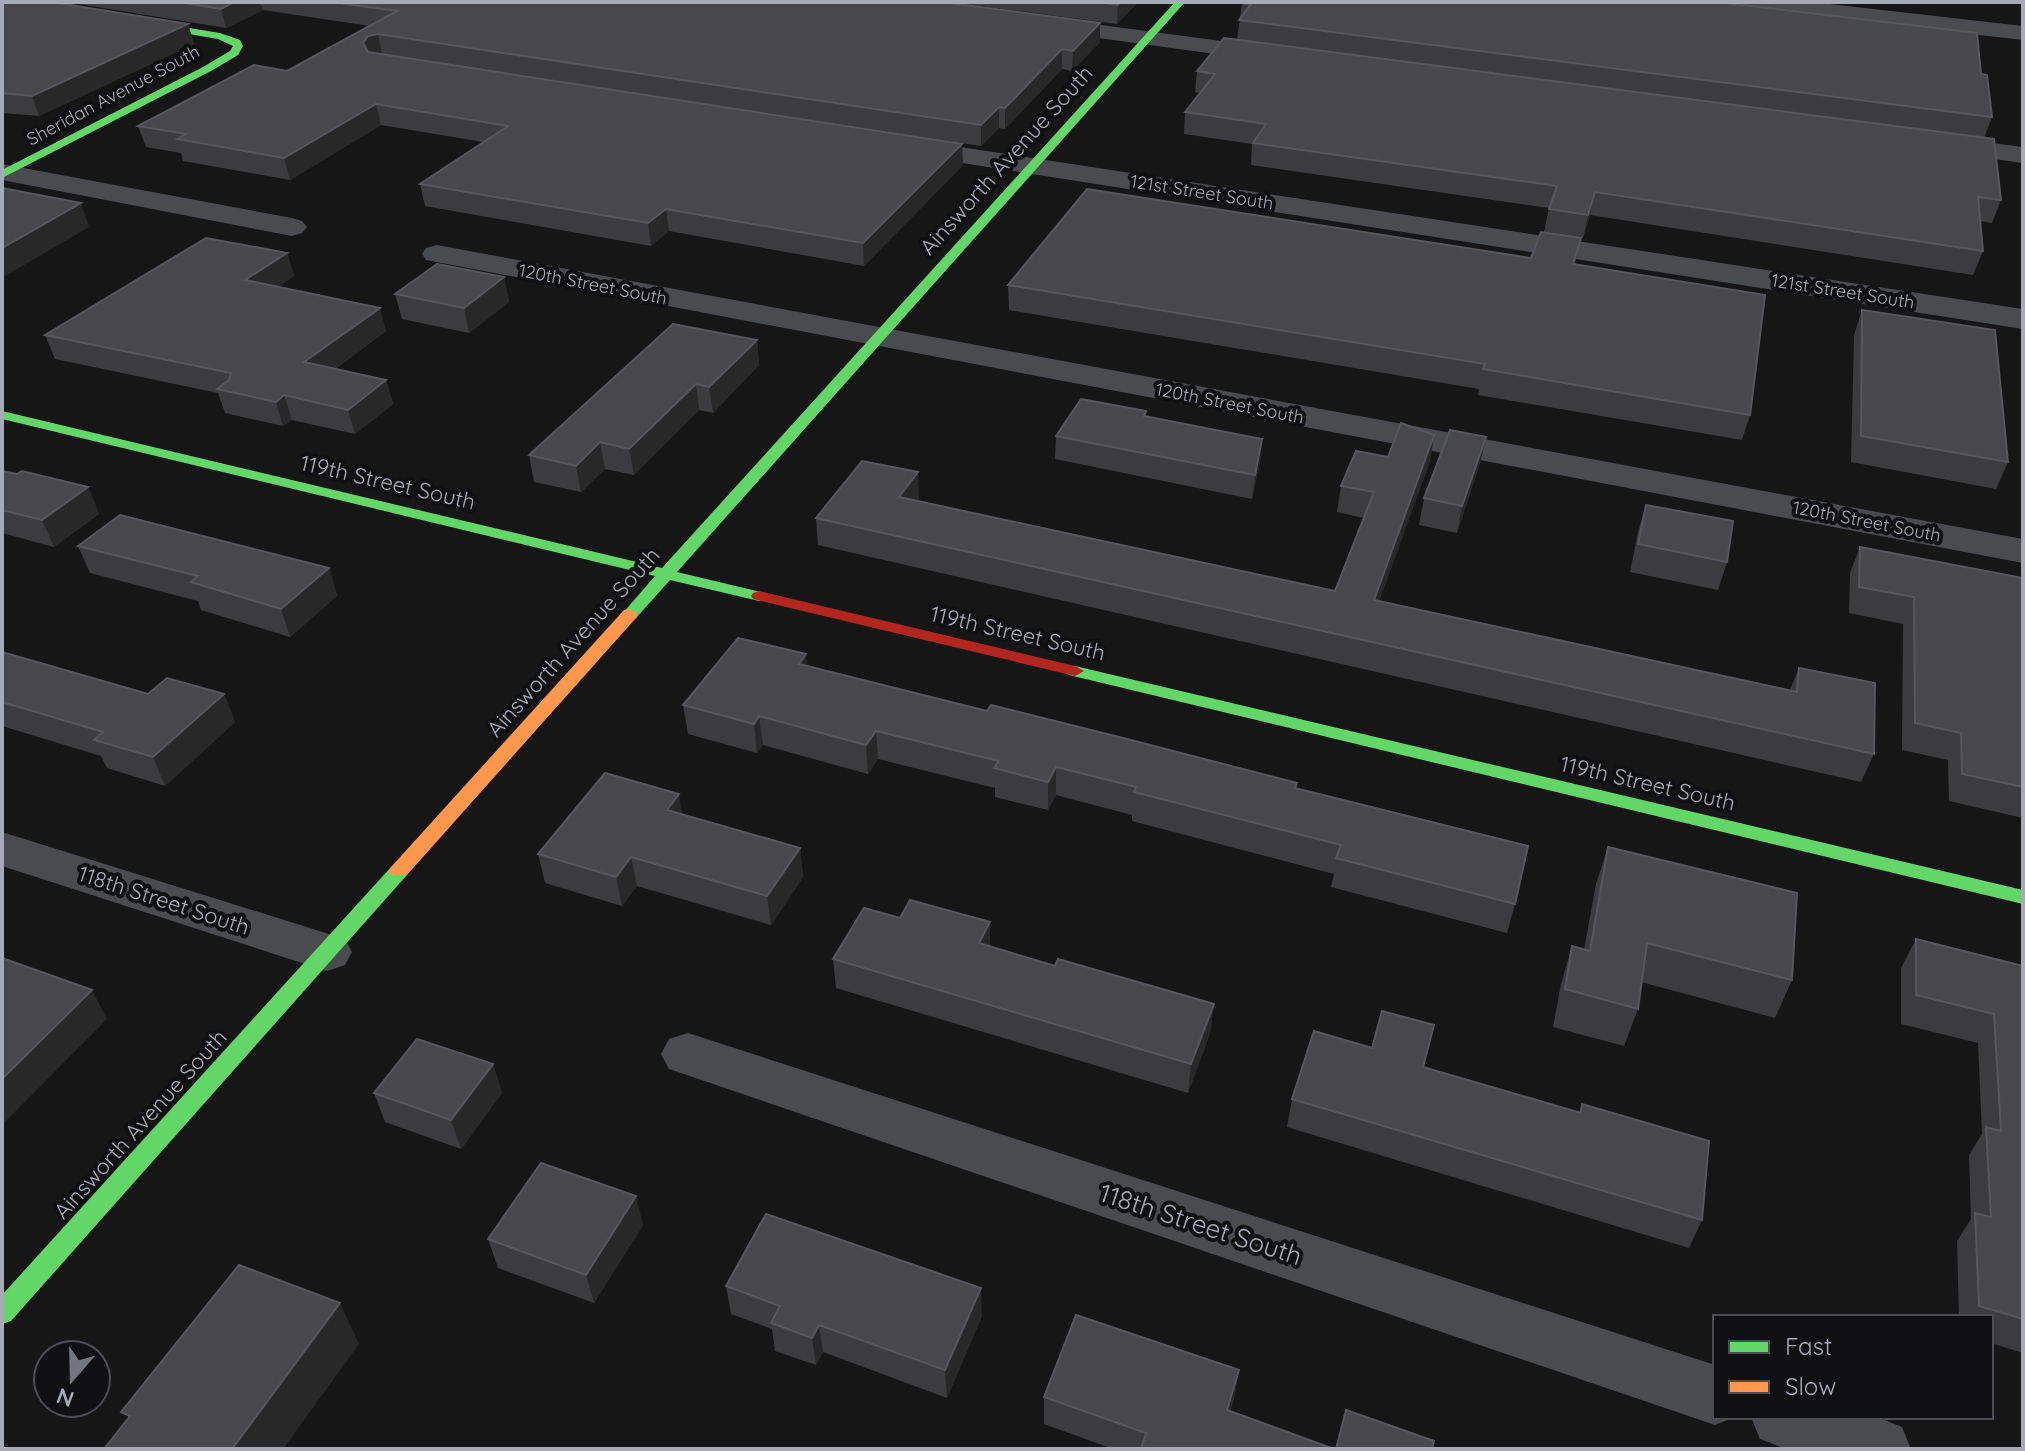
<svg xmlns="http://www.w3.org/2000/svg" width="2025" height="1451" font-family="Quicksand,sans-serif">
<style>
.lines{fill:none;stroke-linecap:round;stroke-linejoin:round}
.street{fill:#4a4b4f;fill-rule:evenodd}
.fast{fill:#63d668;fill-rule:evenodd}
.slow{fill:#ff974d;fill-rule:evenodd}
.jam{fill:#b3261e;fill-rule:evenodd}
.wall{fill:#3c3c3e}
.shaded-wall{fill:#282829}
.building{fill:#48484b;stroke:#56575c;stroke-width:2}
.labels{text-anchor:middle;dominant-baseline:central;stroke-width:8;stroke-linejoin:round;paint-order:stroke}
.far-street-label{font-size:18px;fill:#a7a9b7;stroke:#101012}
.street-label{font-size:22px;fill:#a7a9b7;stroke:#101012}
.near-street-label{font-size:26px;fill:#a7a9b7;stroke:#101012}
</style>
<rect width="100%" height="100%" fill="#161616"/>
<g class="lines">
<g class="street">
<polygon points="1739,2 1812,2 2023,26 2023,40 1751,9 1743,7"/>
<polygon points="1041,17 1274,48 1283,50 1286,55 1283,60 1274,62 1033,29 1029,24 1033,19"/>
<polygon points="1937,136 2023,147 2023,163 1927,150 1923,144 1927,138"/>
<polygon points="902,138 2023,309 2023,329 892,152 888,146 892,140"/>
<polygon points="2,164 292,218 302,221 307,227 302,233 292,236 2,180"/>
<polygon points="437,245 2023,539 2023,563 426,260 422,254 426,248"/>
<polygon points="2,832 345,939 352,952 345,965 327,971 2,866"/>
<polygon points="688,1033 1715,1365 1715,1417 1735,1417 1715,1425 669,1069 661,1054 669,1039"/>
<polygon points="1751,1417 1877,1417 1902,1427 1911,1449 1787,1449 1760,1439"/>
</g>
<g class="fast">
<polygon points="1175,2 1185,2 677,572 765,593 767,596 765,599 759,601 670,580 636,618 630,619 622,614 655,576 2,419 2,411 662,568"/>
<polygon points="133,19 220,33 240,40 243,46 238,55 211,71 2,178 2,170 203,67 230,51 233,46 218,39 130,24 130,20"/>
<polygon points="1075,666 2023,890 2023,904 1069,675 1066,671"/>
<polygon points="399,864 406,866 409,871 406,876 11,1321 2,1324 2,1295 392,866"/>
</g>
<polygon class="slow" points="630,609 638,614 636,618 406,876 392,876 389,871 392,866 624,610"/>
<polygon class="jam" points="759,591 1075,666 1084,671 1075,676 753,599 751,596 753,593"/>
</g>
<g class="wall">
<polygon points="2,2 188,24 194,44 39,116 2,113"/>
<polygon points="67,2 943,2 1100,42 1072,71 1062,69 1005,129 999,128 981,146 382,54 962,144 963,165 864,266 669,231 651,246 425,206 420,184 483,142 381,125 290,180 183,161 181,153 146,147 138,126 287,71 370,26 263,10 226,28"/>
<polygon points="951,2 1138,2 1117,24"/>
<polygon points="1242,3 1981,74 1992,117 1984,138 2001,200 1992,223 1980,221 1983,251 1973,275 1590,215 1583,238 1581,238 1575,264 1750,415 1742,440 1478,395 1479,389 1009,310 1008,285 1531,258 1544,232 1549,208 1251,165 1252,144 1184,134 1185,112 1200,93 1195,92 1197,71 1237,40"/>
<polygon points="287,253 294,276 278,287 386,331 335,369 386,380 393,404 355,434 292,420 283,426 225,413 218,393 55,359 45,335"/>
<polygon points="504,277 509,302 469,333 402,319 395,294"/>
<polygon points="1862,310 2008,462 1996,489 1851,462 1854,335"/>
<polygon points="757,340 759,365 713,413 699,410 634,475 605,469 581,492 534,482 529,455"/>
<polygon points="1146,411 1146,416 1262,439 1260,462 1252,499 1055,459 1056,436"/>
<polygon points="1434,435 1430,461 1379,601 1790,690 1799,668 1874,754 1861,782 818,545 816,518 919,499 917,501 1335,591 1364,518 1337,512 1341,486 1388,457"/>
<polygon points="1486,437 1480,463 1457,533 1419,525 1424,498"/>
<polygon points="2,471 88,487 99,514 54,547 2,533"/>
<polygon points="1646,505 1727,562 1718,590 1630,572 1638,532"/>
<polygon points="78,546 329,568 337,596 290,637 201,610 198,601 90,573"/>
<polygon points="1860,547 2023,578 2023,818 1949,801 1948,760 1902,750 1903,624 1849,613 1850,573"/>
<polygon points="2,652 148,694 224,694 235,722 165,786 107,768 101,756 2,726"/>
<polygon points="807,666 987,711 1297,783 1296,789 1515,904 1507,933 1331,887 1334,874 1132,821 1132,815 1056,795 1048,810 995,797 995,788 878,759 868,774 763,745 757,753 688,734 683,705"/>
<polygon points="682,814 800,848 803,877 771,925 637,886 622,906 545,883 538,854"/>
<polygon points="1608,847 1792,980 1775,1018 1641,982 1638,1009 1624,1046 1553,1027 1561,984 1572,946 1584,950 1596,884"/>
<polygon points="1916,939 2023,966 2023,1353 1991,1343 1991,1317 1959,1317 1957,1241 1971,1219 1969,1155 1982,1134 1978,1043 1901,1024 1901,968"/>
<polygon points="990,947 1055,966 1214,1004 1210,1033 1188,1093 836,988 833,959"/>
<polygon points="1372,1048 1423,1067 1579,1112 1582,1104 1702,1220 1689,1248 1287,1127 1292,1099"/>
<polygon points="493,1064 502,1093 461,1149 385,1122 374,1093"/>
<polygon points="643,1225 594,1303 498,1268 488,1239"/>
<polygon points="726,1286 982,1316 947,1398 823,1352 816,1365 775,1351 772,1329 731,1314"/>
<polygon points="1239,1370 1234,1398 1230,1411 1334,1449 1113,1449 1044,1424 1044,1397"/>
</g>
<g class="shaded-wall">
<polygon points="234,2 260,2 263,10 226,28 221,9"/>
<polygon points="1120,2 1138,2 1117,24 1118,5"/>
<polygon points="1100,23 1100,42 1072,71 1073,51"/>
<polygon points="188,24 194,44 39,116 32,96"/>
<polygon points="378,34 382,54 367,62 363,43 368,36"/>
<polygon points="1062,49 1062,69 1005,129 1005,108"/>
<polygon points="376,104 381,125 290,180 284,158"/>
<polygon points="999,107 999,128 981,146 981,125"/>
<polygon points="962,144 963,165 864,266 863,243"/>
<polygon points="1595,192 1590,215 1583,238 1588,215"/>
<polygon points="81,203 89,227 2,278 2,248"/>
<polygon points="666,209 669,231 651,246 648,223"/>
<polygon points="287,253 294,276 253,304 245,280"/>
<polygon points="504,277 509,302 469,333 464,308"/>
<polygon points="380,308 386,331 311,386 304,362"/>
<polygon points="757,340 759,365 713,413 709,387"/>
<polygon points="386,380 393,404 355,434 348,410"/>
<polygon points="696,384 699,410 634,475 629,449"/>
<polygon points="284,395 292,420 283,426 276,402"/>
<polygon points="1434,435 1430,461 1370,627 1374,600"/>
<polygon points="1486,437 1480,463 1457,533 1462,506"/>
<polygon points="1262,439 1260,462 1252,499 1255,475"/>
<polygon points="600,442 605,469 581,492 576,466"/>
<polygon points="918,472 919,499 900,523 899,497"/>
<polygon points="88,487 99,514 54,547 42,520"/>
<polygon points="329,568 337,596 290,637 281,609"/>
<polygon points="806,654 809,683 799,664"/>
<polygon points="224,694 235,722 165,786 153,757"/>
<polygon points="759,716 763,745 757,753 754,724"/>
<polygon points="876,731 878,759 868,774 866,745"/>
<polygon points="1056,767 1056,795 1048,810 1048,782"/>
<polygon points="679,794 684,823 667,810"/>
<polygon points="800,848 803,877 771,925 767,896"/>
<polygon points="631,857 637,886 622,906 616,877"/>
<polygon points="990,922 990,951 979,943"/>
<polygon points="92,990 107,1019 2,1125 2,1079"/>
<polygon points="1214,1004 1210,1033 1188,1093 1191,1064"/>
<polygon points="493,1064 502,1093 461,1149 451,1120"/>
<polygon points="636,1196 643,1225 594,1303 586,1275"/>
<polygon points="981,1288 982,1316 947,1398 945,1370"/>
<polygon points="340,1303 359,1344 283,1449 232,1449"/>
<polygon points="819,1325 823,1352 816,1365 812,1338"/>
<polygon points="1239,1370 1234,1398 1222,1437 1227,1410"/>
</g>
<g class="building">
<polygon points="2,2 52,2 188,24 32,96 2,93"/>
<polygon points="179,2 234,2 221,9"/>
<polygon points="332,2 943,2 1100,23 1073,51 1062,49 1005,108 999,107 981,125 378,34 368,36 363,43 368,52 962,144 863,243 666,209 648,223 420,184 508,126 376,104 284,158 177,139 186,134 138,126 254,65 287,71 397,11"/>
<polygon points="1096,2 1120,2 1118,5"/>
<polygon points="1243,2 1716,2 1977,33 1981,74 1987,75 1992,117 1239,20 1251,4 1242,3"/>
<polygon points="1224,38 1994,139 2001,200 1978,197 1983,251 1595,192 1588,215 1549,209 1557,186 1253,143 1266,124 1185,112 1215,74 1197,71"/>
<polygon points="2,188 81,203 2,248"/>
<polygon points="1087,189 1531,258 1541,232 1581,238 1573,264 1765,295 1750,415 1483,369 1485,364 1008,285"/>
<polygon points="206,238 287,253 245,280 380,308 304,362 386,380 348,410 284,395 276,402 217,389 229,380 231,373 45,335"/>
<polygon points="437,264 504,277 464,308 395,294"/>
<polygon points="1862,310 1995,330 2008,462 1861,436"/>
<polygon points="673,324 757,340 709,387 696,384 629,449 600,442 576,466 529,455"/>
<polygon points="1081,399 1146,411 1144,416 1262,439 1255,475 1056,436"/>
<polygon points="1401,423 1434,435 1374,600 1797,692 1799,668 1875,683 1874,754 816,518 862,461 918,472 899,497 1335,591 1374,492 1341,486 1356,451 1388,457"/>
<polygon points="1450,430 1486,437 1462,506 1424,498"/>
<polygon points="2,471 17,474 22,471 88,487 42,520 2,510"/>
<polygon points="1646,505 1733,521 1727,562 1638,544"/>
<polygon points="120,515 329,568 281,609 191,582 198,576 78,546"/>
<polygon points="1860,547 2023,578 2023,787 1962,774 1961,733 1915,723 1914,597 1859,587"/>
<polygon points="738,638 806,654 799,664 987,711 991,705 1127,739 1297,783 1295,788 1528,846 1515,904 1336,858 1341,845 1134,792 1136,787 1056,767 1048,782 994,768 999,761 876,731 866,745 759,716 754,724 683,705"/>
<polygon points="2,652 148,694 167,678 224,694 153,757 94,740 103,732 2,702"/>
<polygon points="605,773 679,794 667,810 800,848 767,896 631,857 616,877 538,854"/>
<polygon points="1608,847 1797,893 1792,980 1647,943 1638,1009 1565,989 1572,946 1590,951"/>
<polygon points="910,900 990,922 979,943 1055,966 1058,959 1214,1004 1191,1064 833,959 864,908 900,918"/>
<polygon points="1916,939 2023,966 2023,1319 1979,1306 1975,1213 1991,1217 1986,1127 2001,1131 1994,1014 1916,995"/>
<polygon points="2,958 92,990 2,1079"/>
<polygon points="1382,1011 1434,1025 1423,1067 1581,1113 1582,1104 1709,1141 1702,1220 1292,1099 1314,1031 1372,1048"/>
<polygon points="417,1039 493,1064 451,1120 374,1093"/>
<polygon points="541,1163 636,1196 586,1275 488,1239"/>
<polygon points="766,1214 981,1288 945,1370 819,1325 812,1338 771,1323 780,1306 726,1286"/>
<polygon points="239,1265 340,1303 232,1449 104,1449 130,1416 121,1412"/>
<polygon points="1076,1315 1239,1370 1227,1410 1334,1449 1141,1449 1146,1433 1044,1397"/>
<polygon points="1346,1410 1434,1441 1432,1449 1336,1449"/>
</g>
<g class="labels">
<g class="far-street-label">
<text transform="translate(113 95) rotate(-28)">Sheridan Avenue South</text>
<text transform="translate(1202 192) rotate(9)">121st Street South</text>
<text transform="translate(593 284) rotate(11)">120th Street South</text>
<text transform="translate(1843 291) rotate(9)">121st Street South</text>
<text transform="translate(1230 403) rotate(11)">120th Street South</text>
<text transform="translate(1867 521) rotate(11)">120th Street South</text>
</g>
<g class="street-label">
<text transform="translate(1006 160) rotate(-48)">Ainsworth Avenue South</text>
<text transform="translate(388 482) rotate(13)">119th Street South</text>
<text transform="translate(1018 633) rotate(13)">119th Street South</text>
<text transform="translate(573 642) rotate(-48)">Ainsworth Avenue South</text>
<text transform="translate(1648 783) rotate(13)">119th Street South</text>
<text transform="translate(164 900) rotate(18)">118th Street South</text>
<text transform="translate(140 1124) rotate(-48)">Ainsworth Avenue South</text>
</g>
<g class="near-street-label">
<text transform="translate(1201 1224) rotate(18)">118th Street South</text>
</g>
</g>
<rect width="2025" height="1451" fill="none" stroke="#a7a9b7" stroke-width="8"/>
<rect x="1713" y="1315" width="280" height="104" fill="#101012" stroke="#4c4d54" stroke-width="2"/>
<rect x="1729" y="1341" width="40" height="12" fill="#63d668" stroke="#4c4d54" stroke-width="2"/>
<text x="1785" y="1355" font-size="24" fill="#a7a9b7">Fast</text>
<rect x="1729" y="1381" width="40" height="12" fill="#ff974d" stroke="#4c4d54" stroke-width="2"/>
<text x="1785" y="1395" font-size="24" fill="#a7a9b7">Slow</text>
<g transform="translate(72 1379) rotate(200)"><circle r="38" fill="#101012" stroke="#4c4d54" stroke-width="2"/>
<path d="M0-6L14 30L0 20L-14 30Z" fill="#74767f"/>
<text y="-12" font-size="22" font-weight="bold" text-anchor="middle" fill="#a7a9b7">N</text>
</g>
</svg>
